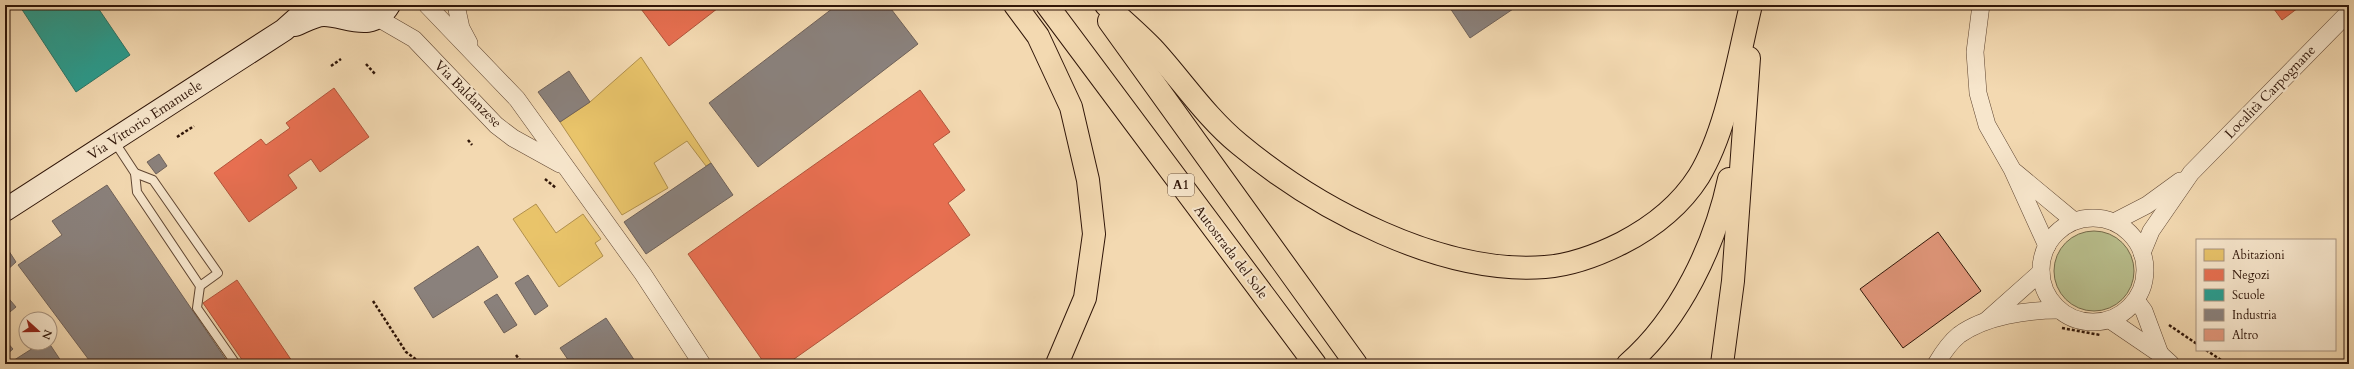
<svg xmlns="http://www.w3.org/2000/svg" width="2354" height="369" font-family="Cardo,serif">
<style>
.green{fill:#b9bf8d;stroke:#746a4a}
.homes{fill:#e9c46a;stroke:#b1904d}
.shops{fill:#e76f51;stroke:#b0543b}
.schools{fill:#2a9d8f;stroke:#2c7466}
.industry{fill:#8a817c;stroke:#6f6159}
.building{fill:#e2977b;stroke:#2f1508}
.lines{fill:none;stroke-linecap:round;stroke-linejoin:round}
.service-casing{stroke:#604632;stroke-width:10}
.minor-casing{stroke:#604632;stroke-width:18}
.secondary-casing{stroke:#2f1508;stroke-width:24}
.motorway-casing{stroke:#2f1508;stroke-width:24}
.path{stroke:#2f1508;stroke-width:2.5;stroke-dasharray:3 2;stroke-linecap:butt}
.service{stroke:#f7e6cc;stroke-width:8}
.minor{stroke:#f7e6cc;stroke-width:17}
.secondary{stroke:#f7e6cc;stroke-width:22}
.motorway{stroke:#f3d9b1;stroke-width:22}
.labels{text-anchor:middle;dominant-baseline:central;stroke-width:4;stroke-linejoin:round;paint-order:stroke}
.shield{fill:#f7e6cc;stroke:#6b5443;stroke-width:1}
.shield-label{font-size:13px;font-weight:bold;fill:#2f1508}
.street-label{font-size:14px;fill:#2f1508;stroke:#f7e6cc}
</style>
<rect width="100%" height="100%" fill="#f3d9b1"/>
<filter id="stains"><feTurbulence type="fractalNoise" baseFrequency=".005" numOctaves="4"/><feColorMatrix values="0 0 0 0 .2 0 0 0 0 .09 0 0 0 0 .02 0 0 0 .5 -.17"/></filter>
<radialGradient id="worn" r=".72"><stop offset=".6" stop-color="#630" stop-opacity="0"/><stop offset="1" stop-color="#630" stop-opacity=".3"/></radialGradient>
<circle class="green" cx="2094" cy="271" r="40"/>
<g class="homes">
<polygon points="641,57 711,163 706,166 687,141 654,163 668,188 622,215 560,122 590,102"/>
<polygon points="536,204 556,233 583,214 601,239 595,243 603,256 559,287 513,219"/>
</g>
<g class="shops">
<polygon points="638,5 722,5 669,46"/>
<polygon points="2271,5 2302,5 2282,20"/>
<polygon points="334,88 369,137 320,172 311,159 288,175 297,188 249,222 214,173 261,139 266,145 290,128 286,123"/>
<polygon points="920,90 950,132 933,144 965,190 948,203 970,235 787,364 765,364 688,254"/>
<polygon points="237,280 294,364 245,364 203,303"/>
</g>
<polygon class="schools" points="19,5 96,5 130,55 76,92"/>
<g class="industry">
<polygon points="837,5 888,5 918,44 758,167 709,103"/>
<polygon points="1448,5 1519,5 1470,38"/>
<polygon points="569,71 590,102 560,122 538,92"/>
<polygon points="159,154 167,166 156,174 147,162"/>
<polygon points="711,163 733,195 646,254 624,222"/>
<polygon points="107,185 229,364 92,364 18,265 62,235 52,221"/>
<polygon points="5,245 16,262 5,272"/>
<polygon points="478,246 498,277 433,318 414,288"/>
<polygon points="528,275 548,306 535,315 515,283"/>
<polygon points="5,294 16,307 5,316"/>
<polygon points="497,294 517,325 504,333 484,302"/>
<polygon points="606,318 637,364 571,364 560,348"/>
<polygon points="5,340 13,349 5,356"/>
<polygon points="41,343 49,343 63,364 8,364"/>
</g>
<polygon class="building" points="1938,232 1981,291 1903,348 1860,289"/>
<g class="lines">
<g class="service-casing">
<g id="service">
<polyline points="114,141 135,173 137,192 200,286 197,308 236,364"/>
<polyline points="135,173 153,180 218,273 200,286"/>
</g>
</g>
<g class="minor-casing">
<g id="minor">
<polyline points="427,5 517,99 643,274 702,364"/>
<polyline points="456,5 461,28 469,43"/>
<polyline points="1981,5 1975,52 1978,93 1987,125 2012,169 2047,246"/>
<polyline points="376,17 414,39 496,125 513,138 560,164"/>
<polyline points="2015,172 2074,221"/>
<circle cx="2093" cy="270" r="52"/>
<polyline points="2114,222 2147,205 2180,181"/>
<polyline points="2142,253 2151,231 2191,173 2349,12"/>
<polyline points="2136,300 2144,311 2160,354"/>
<polyline points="1987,320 2041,272"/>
<polyline points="2110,320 2160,354 2171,364"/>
<path d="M1936 364C1942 354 1949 343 1959 335 1985 316 2027 310 2059 310"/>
</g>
</g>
<g class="secondary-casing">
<g id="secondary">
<path d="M295 25C303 22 315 15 324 15 346 15 372 34 389 5"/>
<polyline points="5,210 284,30 312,5"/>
</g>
</g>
<g class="motorway-casing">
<g id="motorway">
<polyline points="1015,5 1038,36 1071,107 1088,180 1094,234 1085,298 1057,364"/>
<polyline points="1047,5 1315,364"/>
<path d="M1106 5C1122 20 1140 35 1155 51 1183 82 1207 118 1239 144 1317 209 1441 275 1545 267 1572 265 1598 255 1622 243 1653 227 1680 206 1699 176 1727 130 1738 58 1751 5"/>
<polyline points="1109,21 1356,364"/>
<path d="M1628 364C1680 319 1715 245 1729 179"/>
<polyline points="1722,364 1733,281 1749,58"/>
</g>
</g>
<g class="path">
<polyline points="366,64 375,74"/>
<polyline points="331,66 341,59"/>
<polyline points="177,137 194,126"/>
<polyline points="468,140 472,145"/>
<polyline points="545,179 556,188"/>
<polyline points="373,301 406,352 422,364"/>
<polyline points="2169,325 2197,344"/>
<polyline points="2062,328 2100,335"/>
<polyline points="2206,350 2227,364"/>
<polyline points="516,355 522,363"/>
</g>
<use href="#service" class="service"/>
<use href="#minor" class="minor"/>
<use href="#secondary" class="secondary"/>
<use href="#motorway" class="motorway"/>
</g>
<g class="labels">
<rect class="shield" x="1168" y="174" width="26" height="22" rx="3"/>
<g class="shield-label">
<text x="1181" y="185">A1</text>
</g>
<g class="street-label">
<text transform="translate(2270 92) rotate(-46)">Località Carpognane</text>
<text transform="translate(468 94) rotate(45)">Via Baldanzese</text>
<text transform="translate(145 120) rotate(-33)">Via Vittorio Emanuele</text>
<text transform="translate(1231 252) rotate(53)">Autostrada del Sole</text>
</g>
</g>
<rect width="2354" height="369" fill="none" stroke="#f3d9b1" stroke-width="20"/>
<rect x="6" y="6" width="2342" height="357" fill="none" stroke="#2f1508" stroke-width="2"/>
<rect x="10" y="10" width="2334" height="349" fill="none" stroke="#2f1508"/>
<rect x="2196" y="239" width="140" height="112" fill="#f7e6cc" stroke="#a7927e"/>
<rect x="2204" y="249" width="20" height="12" fill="#e9c46a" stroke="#a7927e"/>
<text x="2232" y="259" font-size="12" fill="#2f1508">Abitazioni</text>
<rect x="2204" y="269" width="20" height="12" fill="#e76f51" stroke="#a7927e"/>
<text x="2232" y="279" font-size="12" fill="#2f1508">Negozi</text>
<rect x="2204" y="289" width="20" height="12" fill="#2a9d8f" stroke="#a7927e"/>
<text x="2232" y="299" font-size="12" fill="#2f1508">Scuole</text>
<rect x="2204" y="309" width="20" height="12" fill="#8a817c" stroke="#a7927e"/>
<text x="2232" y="319" font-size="12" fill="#2f1508">Industria</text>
<rect x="2204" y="329" width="20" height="12" fill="#e2977b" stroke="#a7927e"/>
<text x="2232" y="339" font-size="12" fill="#2f1508">Altro</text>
<g transform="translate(38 331) rotate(111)"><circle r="19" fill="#f7e6cc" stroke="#a7927e"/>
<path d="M0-3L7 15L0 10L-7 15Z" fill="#8f2418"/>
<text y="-6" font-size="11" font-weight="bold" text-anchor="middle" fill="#2f1508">N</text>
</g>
<rect width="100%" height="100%" filter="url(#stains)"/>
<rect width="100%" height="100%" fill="url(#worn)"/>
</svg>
